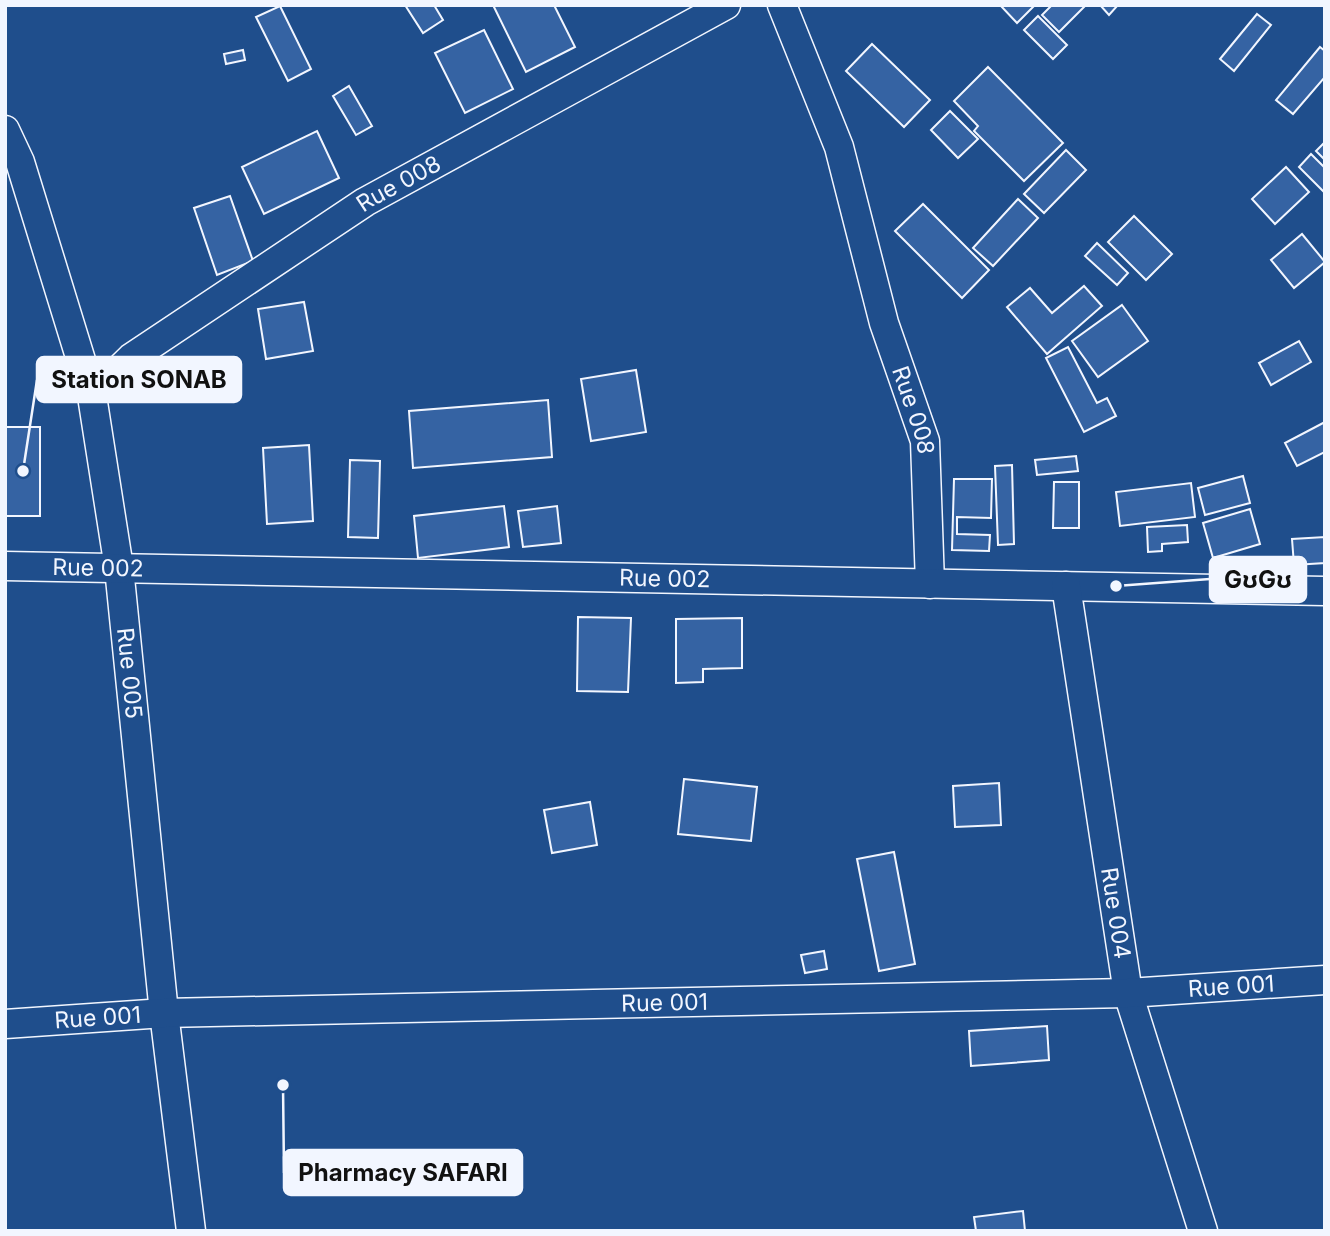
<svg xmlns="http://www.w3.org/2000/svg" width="1330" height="1236" font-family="Inter,sans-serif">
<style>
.building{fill:#3563a3;stroke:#f2f6ff;stroke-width:2}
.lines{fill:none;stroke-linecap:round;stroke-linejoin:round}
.street-casing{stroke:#f2f6ff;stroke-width:31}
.street{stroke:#1f4e8c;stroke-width:28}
.labels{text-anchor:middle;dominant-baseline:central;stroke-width:5;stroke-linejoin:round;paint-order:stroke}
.street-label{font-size:23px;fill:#f2f6ff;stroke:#1f4e8c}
.leader{fill:none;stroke:#f2f6ff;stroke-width:2.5}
.callout-dot{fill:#f2f6ff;stroke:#1f4e8c;stroke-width:2.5}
.callout{fill:#f2f6ff;stroke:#f2f6ff;stroke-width:2.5}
.callout-label{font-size:24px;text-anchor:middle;font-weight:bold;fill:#111}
</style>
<rect width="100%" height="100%" fill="#1f4e8c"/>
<g class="building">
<polygon points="405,5 434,5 443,20 423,33"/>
<polygon points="493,5 554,5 575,47 526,72"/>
<polygon points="1000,5 1033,5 1034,6 1017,23"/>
<polygon points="1052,5 1086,5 1059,32 1042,15"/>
<polygon points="1100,5 1118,5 1109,15"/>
<polygon points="280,6 311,69 288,81 256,17"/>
<polygon points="1257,14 1271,25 1234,71 1220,59"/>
<polygon points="1038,16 1067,45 1053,59 1024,30"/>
<polygon points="484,30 513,89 465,113 435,53"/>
<polygon points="872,44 930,100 904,127 846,71"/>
<polygon points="1320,47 1325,51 1325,77 1293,114 1276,100"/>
<polygon points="243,50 245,60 226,64 224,54"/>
<polygon points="988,67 1063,143 1024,181 974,131 978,126 954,101"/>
<polygon points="349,86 372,126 356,135 333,96"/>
<polygon points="950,111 978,139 958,158 931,130"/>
<polygon points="317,131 339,178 264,214 242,167"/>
<polygon points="1325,142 1325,160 1316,151"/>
<polygon points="1066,150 1086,170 1044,213 1024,194"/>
<polygon points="1311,154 1325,168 1325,193 1299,167"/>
<polygon points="1286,167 1309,192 1275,224 1252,199"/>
<polygon points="230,196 253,261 217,275 194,208"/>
<polygon points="1018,199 1038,218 993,266 973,248"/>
<polygon points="923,204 989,270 962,298 895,231"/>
<polygon points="1134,216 1172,254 1146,280 1108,242"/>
<polygon points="1302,234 1325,262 1294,288 1271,260"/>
<polygon points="1097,243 1128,273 1117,285 1085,256"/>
<polygon points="1084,286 1102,306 1047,354 1007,307 1030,288 1052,313"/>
<polygon points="304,302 313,351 266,359 258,309"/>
<polygon points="1122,305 1148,341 1098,377 1072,341"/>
<polygon points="1299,341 1311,362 1271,385 1259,363"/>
<polygon points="1068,347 1097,403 1107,398 1116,416 1084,432 1046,358"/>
<polygon points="636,370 646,432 591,441 581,379"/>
<polygon points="548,400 552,457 413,468 409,411"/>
<polygon points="1325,422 1325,452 1297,466 1285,443"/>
<rect x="5" y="427" width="35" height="89"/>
<polygon points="309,445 313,521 267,524 263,448"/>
<polygon points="1076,456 1078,471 1037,475 1035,460"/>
<polygon points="350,460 380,461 378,538 348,537"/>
<polygon points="1012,465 1014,544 998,545 995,466"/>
<polygon points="1243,476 1250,503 1205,515 1198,488"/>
<polygon points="954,479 992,479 991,518 957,517 957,534 990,535 989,551 952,550"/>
<polygon points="1054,482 1079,482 1079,528 1053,528"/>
<polygon points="1191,483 1195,517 1120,526 1116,492"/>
<polygon points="504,506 509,547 418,558 414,516"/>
<polygon points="557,506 561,543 523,547 518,511"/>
<polygon points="1250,509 1260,544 1213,558 1203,523"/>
<polygon points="1187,525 1188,542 1162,544 1162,551 1148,552 1147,527"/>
<polygon points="1325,537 1325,563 1294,565 1292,539"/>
<polygon points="578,617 631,618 628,692 577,691"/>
<polygon points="742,618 742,668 703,669 703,682 676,683 676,619"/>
<polygon points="684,779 757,787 751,841 678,834"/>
<polygon points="999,783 1001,825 955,827 953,786"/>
<polygon points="590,802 597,845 552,853 544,810"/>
<polygon points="894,852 915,964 879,971 857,859"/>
<polygon points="824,951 827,969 805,973 801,955"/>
<polygon points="1047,1026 1049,1060 971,1066 969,1031"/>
<polygon points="1023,1211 1025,1231 976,1231 974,1217"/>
</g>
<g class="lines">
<g class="street-casing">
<g id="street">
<path id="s1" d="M782 5 839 147 884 323 925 441 930 584"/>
<path id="s2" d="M5 130 20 162 92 396 119 568 164 1013 191 1231"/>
<path id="s3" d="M92 396 131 358 365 202 726 5"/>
<path id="s4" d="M5 566 1325 591"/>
<path id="s5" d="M1066 586 1128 993 1203 1231"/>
<path id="s6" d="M5 1024 164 1013 1128 993 1325 980"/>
</g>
</g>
<use href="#street" class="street"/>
</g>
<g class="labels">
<g class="street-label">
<text stroke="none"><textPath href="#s3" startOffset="374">Rue 008</textPath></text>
<text stroke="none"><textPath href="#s1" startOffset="427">Rue 008</textPath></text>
<text stroke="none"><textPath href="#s4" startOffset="93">Rue 002</textPath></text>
<text stroke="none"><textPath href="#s4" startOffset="660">Rue 002</textPath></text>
<text stroke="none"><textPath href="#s2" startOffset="560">Rue 005</textPath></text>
<text stroke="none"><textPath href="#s5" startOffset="331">Rue 004</textPath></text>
<text stroke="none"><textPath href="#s6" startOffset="1227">Rue 001</textPath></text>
<text stroke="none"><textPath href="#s6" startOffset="660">Rue 001</textPath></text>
<text stroke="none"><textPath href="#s6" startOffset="93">Rue 001</textPath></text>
</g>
</g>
<path class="leader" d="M23 471L37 380M1116 586L1210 579M283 1085L284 1173"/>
<g class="callout-dot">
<circle cx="23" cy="471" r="7"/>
<circle cx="1116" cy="586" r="7"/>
<circle cx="283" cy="1085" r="7"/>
</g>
<g class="callout">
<rect x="37" y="357" width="204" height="45" rx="7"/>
<rect x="1210" y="557" width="96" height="45" rx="7"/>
<rect x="284" y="1150" width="238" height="45" rx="7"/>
</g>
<g class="callout-label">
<text x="139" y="388">Station SONAB</text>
<text x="1258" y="588">GʊGʊ</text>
<text x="403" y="1181">Pharmacy SAFARI</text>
</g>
<rect width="1330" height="1236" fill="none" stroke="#f2f6ff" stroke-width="14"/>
</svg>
